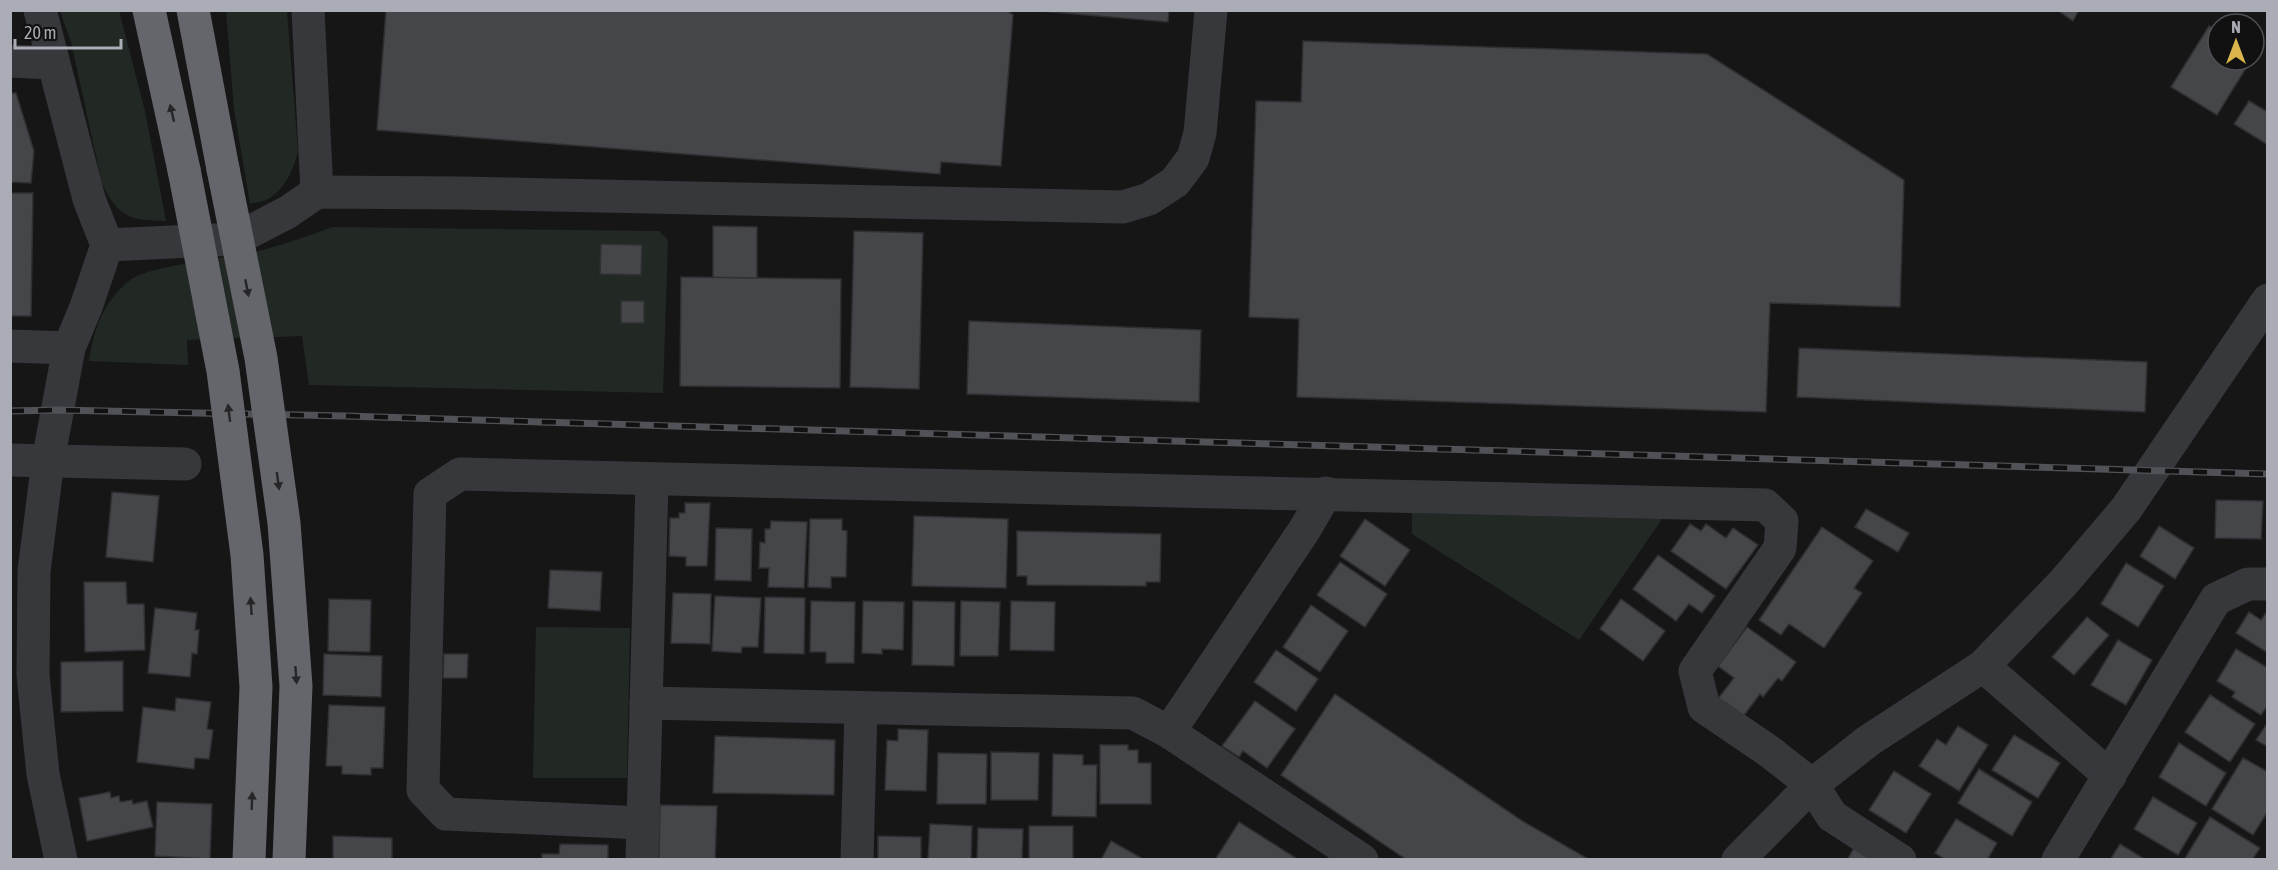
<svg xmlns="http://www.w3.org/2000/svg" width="2278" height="870" font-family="'Asap Condensed',sans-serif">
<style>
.green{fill:#222924}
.building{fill:#45464a;stroke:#303033;stroke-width:1.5}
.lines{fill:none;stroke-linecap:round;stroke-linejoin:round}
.minor{stroke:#37383c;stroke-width:33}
.highway{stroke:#64666c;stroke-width:33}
.rail-casing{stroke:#515257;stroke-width:7}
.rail{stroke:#111112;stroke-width:4.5;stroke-dasharray:14;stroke-linecap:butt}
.highway-bridge{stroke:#64666c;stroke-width:33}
.oneway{fill:#262628}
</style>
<rect width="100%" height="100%" fill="#161617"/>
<g class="green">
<path d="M60 11H119L145 111 166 221C130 220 118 218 102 183L71 42Z"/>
<path d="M226 11H287L298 151C294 168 285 190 268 199 263 202 255 202 250 204L234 109Z"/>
<path d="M333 227 659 231 668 240 663 393 309 385 302 336 187 340 188 365 89 361C94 329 103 302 129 281 147 265 234 258 263 250 286 244 310 235 333 227Z"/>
<polygon points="1412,513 1662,519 1579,640 1412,534"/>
<polygon points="536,627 630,628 627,778 533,778"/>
</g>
<g class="building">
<polygon points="386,10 1006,10 1013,15 1001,166 941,162 940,174 377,130"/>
<polygon points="1029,10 1169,10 1168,22"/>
<polygon points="2057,10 2079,10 2073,21"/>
<polygon points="2209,26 2218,31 2218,60 2251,60 2217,115 2171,87"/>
<polygon points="1303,41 1707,54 1904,180 1900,307 1770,303 1766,412 1297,397 1299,319 1249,317 1256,101 1301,102"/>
<polygon points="10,93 16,93 34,151 31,183 10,182"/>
<polygon points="2249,101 2268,112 2268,145 2234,124"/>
<polygon points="10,193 33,193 31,316 10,316"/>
<polygon points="713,226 757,227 757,279 713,278"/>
<polygon points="854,231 923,233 919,389 850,387"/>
<polygon points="601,244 642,245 641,275 600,274"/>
<polygon points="681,277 841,279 840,388 680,386"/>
<rect x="621" y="301" width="23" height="22"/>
<polygon points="969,321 1201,330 1199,402 967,394"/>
<polygon points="1799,348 2147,362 2145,412 1797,397"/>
<polygon points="112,492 159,496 153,562 106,557"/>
<polygon points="2216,500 2263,501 2261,539 2215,538"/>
<polygon points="685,503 710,503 707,566 686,566 686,557 669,556 670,518 679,518 679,513 685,513"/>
<polygon points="1866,509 1909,533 1898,552 1855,527"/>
<polygon points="914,516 1008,519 1006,588 912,586"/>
<polygon points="810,519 842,519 842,530 847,531 846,577 831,577 831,588 808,587"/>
<polygon points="1365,519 1410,550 1385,586 1340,556"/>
<polygon points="771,521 807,522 804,588 768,587 769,568 759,568 760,542 765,543 765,529 770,529"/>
<polygon points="1690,524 1701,531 1706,524 1726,538 1733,528 1758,545 1726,589 1671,551"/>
<polygon points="2159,526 2194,548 2175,579 2140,556"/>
<polygon points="1822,527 1873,561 1854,588 1862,593 1824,648 1789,624 1781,635 1759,620"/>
<polygon points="716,528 752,529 751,581 715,580"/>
<polygon points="1017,531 1161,534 1160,582 1146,582 1146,586 1027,585 1027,576 1017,576"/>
<polygon points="1658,555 1715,596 1702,613 1689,604 1676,621 1633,589"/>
<polygon points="1340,562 1387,594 1365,627 1317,595"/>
<polygon points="2126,563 2164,586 2138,627 2101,604"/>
<polygon points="550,570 602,572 600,611 548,608"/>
<polygon points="84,582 126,582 127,604 144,604 145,650 85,652"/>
<polygon points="673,593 711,594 710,644 671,643"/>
<polygon points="715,596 761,598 758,647 742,647 741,653 712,651"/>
<polygon points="765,597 805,598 804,654 764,653"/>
<polygon points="329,599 371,600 370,652 328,651"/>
<polygon points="1621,599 1665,631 1643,661 1600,629"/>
<polygon points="811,601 855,602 854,663 826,663 826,652 810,652"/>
<polygon points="863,601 904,602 903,650 882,649 882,654 862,653"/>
<polygon points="913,601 955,602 954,666 912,665"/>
<polygon points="961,601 1000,602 998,656 960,656"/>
<polygon points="1011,601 1055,602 1054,651 1010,650"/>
<polygon points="1311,605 1348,631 1320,672 1283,647"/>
<polygon points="155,608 197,613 195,630 199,630 197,654 192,653 190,677 148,673"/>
<polygon points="2268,610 2268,653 2236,633 2249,612 2261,620"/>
<polygon points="2087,617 2109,635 2074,675 2052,657"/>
<polygon points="1747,627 1796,662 1782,681 1778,678 1763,697 1760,694 1742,718 1717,700 1734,678 1718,666"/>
<polygon points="2118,640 2152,660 2126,705 2091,685"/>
<polygon points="2236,649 2268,668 2268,705 2261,715 2232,697 2235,692 2217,681"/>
<polygon points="1276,650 1318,679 1296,711 1254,682"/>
<polygon points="324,654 382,656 381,697 323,695"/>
<polygon points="444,654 468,654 467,678 443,678"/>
<polygon points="123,661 123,711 61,712 61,662"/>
<polygon points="1335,694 1524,822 1590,860 1407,860 1281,775"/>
<polygon points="2210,695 2255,724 2230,762 2185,732"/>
<polygon points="176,698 211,702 207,729 213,730 209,759 195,758 194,769 137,762 143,707 175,711"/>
<polygon points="1255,701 1295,729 1267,768 1243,751 1239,757 1222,746"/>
<polygon points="329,705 385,707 383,768 371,768 371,775 342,774 342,766 326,766"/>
<polygon points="2268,722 2268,747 2256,740"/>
<polygon points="1958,726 1988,745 1959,791 1919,766 1937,739 1946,745"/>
<polygon points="898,729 928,730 926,791 885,790 887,740 898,741"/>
<polygon points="2014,735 2060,763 2038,798 1992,770"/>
<polygon points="715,736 835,740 834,795 713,793"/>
<polygon points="2179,743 2226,773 2206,806 2159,777"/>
<polygon points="1100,745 1128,745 1128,750 1138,750 1138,763 1151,763 1151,804 1100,804"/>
<polygon points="991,752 1039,753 1038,800 991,800"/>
<polygon points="938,753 987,754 986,804 937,804"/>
<polygon points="1053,754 1083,755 1083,765 1097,765 1096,817 1052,816"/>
<polygon points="2243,758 2268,772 2268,811 2253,835 2212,809"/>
<polygon points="1979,769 2032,802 2012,836 1958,803"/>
<polygon points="1894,771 1931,794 1906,833 1869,810"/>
<polygon points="110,792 111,798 119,796 120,802 132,800 133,804 147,801 153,827 87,841 79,798"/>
<polygon points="2153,797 2197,823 2178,855 2134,829"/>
<polygon points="157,802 212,804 210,859 155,856"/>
<polygon points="660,805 717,806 715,860 659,860"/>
<polygon points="2210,817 2260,848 2252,860 2184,860"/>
<polygon points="1956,819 1997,843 1987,860 1946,860 1935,853"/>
<polygon points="1239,822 1299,860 1215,860"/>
<polygon points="930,824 972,826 971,860 928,860"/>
<rect x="1029" y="826" width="44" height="34"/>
<polygon points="978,828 1023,829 1022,860 977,860"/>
<polygon points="333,836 392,838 392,860 333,860"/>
<polygon points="878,836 921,837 921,860 878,860"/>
<polygon points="1111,841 1145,860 1101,860"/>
<polygon points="560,844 608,845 608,860 542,860 542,854 559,854"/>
<polygon points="2120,844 2146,860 2110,860"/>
<polygon points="1854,848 1873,860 1847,860"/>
</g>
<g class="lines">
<g class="minor">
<polyline points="40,10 89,199 107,245 86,307 69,348 48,461 34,571 33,675 43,774 61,860"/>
<polyline points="308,10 317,192"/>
<polyline points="10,61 53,63"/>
<polyline points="107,245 236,239 288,212 317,192 459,193 1123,207 1149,199 1175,182 1193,158 1200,133 1211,10"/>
<polyline points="10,346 69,348"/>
<polyline points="10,460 185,464"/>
<polyline points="1983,666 2110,776"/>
<polyline points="646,703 1133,713 1169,732 1362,860"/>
<polyline points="1169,732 1305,529 1326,493"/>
<polyline points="642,823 446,814 423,790 430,494 460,474 1765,505 1782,521 1780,548 1695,671 1704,707 1770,752 1812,785 1832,816 1900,860"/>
<polyline points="642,860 652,480"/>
<polyline points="857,860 861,708"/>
<polyline points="1738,860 1812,785 1868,741 1983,666 2064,582 2126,509 2268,300"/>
<polyline points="2058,860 2216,599 2248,584 2268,584"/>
</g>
<g class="highway">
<polyline points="149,10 184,170"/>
<polyline points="193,10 223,169"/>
</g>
<g class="rail-casing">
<polyline id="rail" points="10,411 57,410 345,416 2268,474"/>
</g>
<use href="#rail" class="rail"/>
<g class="highway-bridge">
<polyline points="223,169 261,358 284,523 296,686 289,860"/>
<polyline points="184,170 223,371 247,555 256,687 249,860"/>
</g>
</g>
<defs><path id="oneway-solid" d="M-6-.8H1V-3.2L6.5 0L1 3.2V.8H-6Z" transform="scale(1.5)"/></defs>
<g class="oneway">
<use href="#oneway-solid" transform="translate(172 113) rotate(-103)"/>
<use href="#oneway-solid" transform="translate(247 288) rotate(79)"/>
<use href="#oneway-solid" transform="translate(229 413) rotate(-97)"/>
<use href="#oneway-solid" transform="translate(278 481) rotate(82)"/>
<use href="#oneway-solid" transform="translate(251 606) rotate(-94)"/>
<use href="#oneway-solid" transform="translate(296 675) rotate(86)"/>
<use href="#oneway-solid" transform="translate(252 801) rotate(-88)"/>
</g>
<rect width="2278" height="870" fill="none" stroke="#aaacb6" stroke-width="24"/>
<g transform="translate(2236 42)"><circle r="28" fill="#111112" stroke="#4e4f54" stroke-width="1.5"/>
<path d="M0-4.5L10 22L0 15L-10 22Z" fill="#dbb54b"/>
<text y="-9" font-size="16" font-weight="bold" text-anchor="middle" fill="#aaacb6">N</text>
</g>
<path d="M15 39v9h106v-9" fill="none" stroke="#aaacb6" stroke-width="3"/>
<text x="24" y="39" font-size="18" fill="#aaacb6" stroke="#111112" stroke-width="4.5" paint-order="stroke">20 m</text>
</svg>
